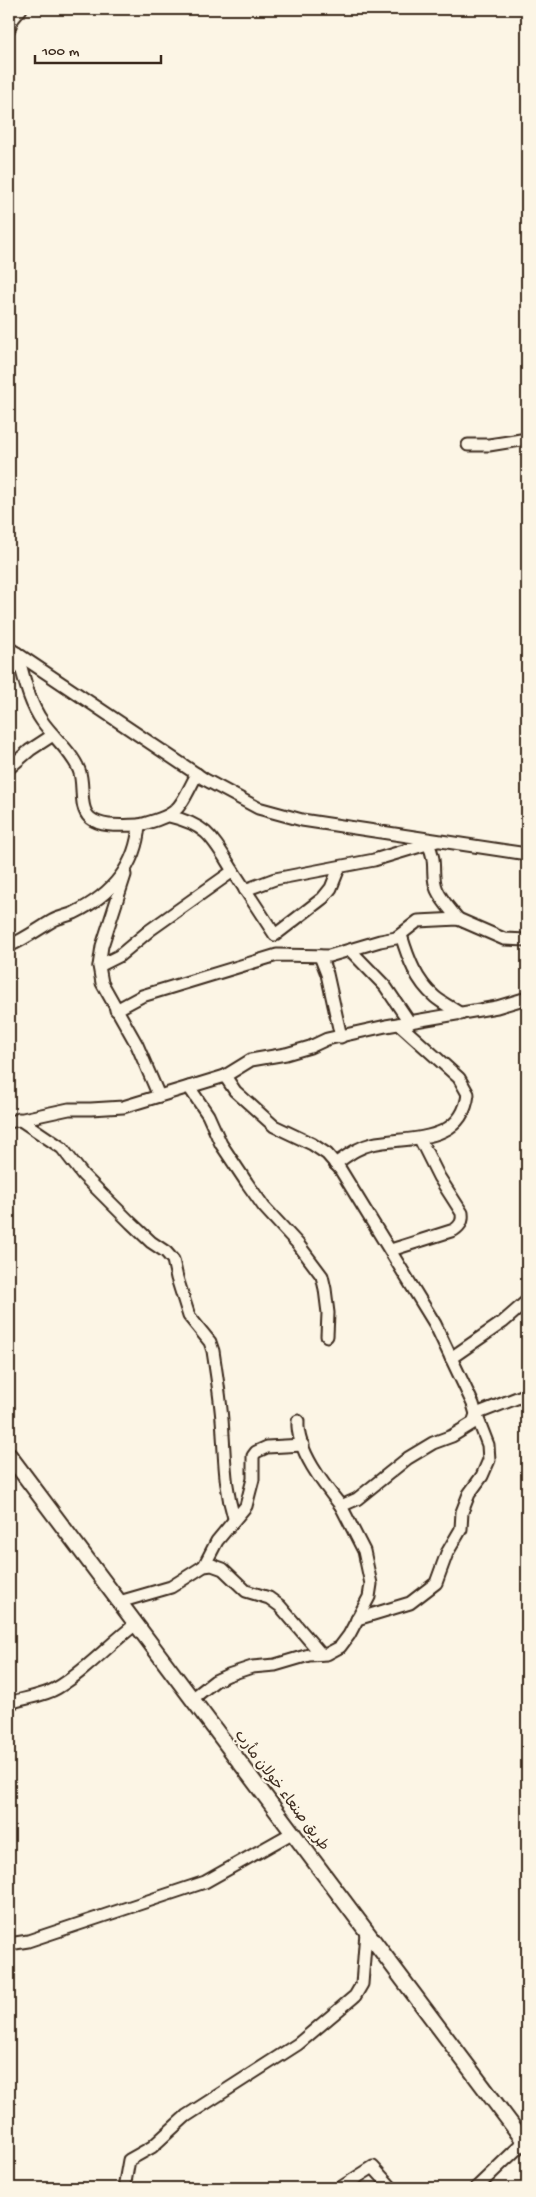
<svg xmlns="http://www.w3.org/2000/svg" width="536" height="2197" font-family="'Gochi Hand','Playpen Sans Arabic',sans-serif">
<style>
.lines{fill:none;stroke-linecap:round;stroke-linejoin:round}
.minor-casing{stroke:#3b2a1e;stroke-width:15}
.major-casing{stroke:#3b2a1e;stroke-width:18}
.minor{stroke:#fcf5e5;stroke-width:11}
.major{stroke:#fcf5e5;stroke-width:14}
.labels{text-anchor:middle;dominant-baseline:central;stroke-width:4.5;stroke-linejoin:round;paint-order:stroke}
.street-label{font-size:15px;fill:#3b2a1e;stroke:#fcf5e5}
</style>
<rect width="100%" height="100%" fill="#fcf5e5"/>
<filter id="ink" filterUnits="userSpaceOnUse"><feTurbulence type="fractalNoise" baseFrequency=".02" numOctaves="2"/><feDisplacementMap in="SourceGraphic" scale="10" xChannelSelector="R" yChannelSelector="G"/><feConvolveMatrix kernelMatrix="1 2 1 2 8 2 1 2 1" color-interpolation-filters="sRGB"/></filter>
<g filter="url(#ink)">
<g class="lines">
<g class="minor-casing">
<g id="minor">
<polyline points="9,29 12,20 21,9"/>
<polyline points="468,445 489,445 527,439"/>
<polyline points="9,648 204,779 258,808 302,820 527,854"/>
<path d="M17 653C24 676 28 701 42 721 53 737 72 752 79 770 85 784 78 807 90 818 102 828 124 825 139 825"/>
<polyline points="9,768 30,750 53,735"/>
<path d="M428 844C438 863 430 874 437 890 442 901 451 910 458 919"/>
<polyline points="233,871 275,935 323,898 331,888 339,868"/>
<polyline points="125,875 102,946 99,966 102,983 137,1045 159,1096"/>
<polyline points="245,890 275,879 374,860 437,841"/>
<path d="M401 935C408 958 416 981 435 997 442 1003 452 1008 461 1014"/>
<path d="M9 946C25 939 37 930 52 921 59 917 67 916 74 913 111 895 136 866 139 825 180 815 178 810 197 774"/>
<polyline points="351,951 385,986 410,1023"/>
<polyline points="320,956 327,974 341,1037"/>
<path d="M99 966 119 956 150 930 233 871C213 839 208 825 169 816"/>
<polyline points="116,1010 142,996 277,955 329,956 380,941 396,938 418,921 458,919 504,939 527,940"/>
<polyline points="225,1076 251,1060 286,1054 310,1047 327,1039 386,1026 497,1007 527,998"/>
<polyline points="189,1087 208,1115 221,1144 247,1183 264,1207 298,1244 322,1276 325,1289 328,1313 327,1336"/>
<path d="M19 1119 62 1148 83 1175 131 1223 151 1242 166 1252 173 1260 177 1278 189 1316 210 1342 213 1351C217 1378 222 1407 223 1435 225 1465 225 1488 234 1518"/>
<polyline points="9,1122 69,1109 91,1109 123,1107 225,1076 235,1091 274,1126 312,1144 327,1154 340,1169 435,1324 473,1404 476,1414 473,1423 452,1436 433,1443 408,1458 357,1499 341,1506 364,1551 371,1584 369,1597 349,1635 340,1647 327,1654 309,1655 275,1665 252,1667 228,1675 215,1681 192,1699"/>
<path d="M335 1164C347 1156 358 1147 372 1144 409 1136 462 1145 468 1094L459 1078 399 1024"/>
<path d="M391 1250 454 1230C461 1225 463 1221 462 1213L439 1177 420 1139"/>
<polyline points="451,1358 503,1322 527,1301"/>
<path d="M298 1421C296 1450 324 1485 341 1506"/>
<polyline points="204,1566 217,1541 246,1506 253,1479 253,1456 256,1452 267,1447 303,1445"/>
<polyline points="119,1602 171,1587 204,1566 212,1565 223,1569 246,1591 269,1598 280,1606 321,1654"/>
<polyline points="357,1619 410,1603 436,1583 447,1553 461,1529 462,1512 469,1494 482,1476 489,1460 488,1445 476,1414 527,1394"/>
<path d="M9 1703C24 1698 44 1696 57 1688 86 1671 109 1644 136 1624"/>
<polyline points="9,1944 28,1941 205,1882 292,1833"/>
<polyline points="124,2188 129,2160 152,2147 186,2116 298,2044 355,1996 362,1984 366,1932"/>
<polyline points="340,2188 373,2167 392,2188"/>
<polyline points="476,2188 524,2142"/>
</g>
</g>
<g class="major-casing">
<polyline id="major" points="9,1455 527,2145"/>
</g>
<use href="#minor" class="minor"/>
<use href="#major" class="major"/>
</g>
</g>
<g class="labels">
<g class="street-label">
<text transform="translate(281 1791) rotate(53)">طريق صنعاء خولان مأرب</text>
</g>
</g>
<rect width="536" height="2197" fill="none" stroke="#fcf5e5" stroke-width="30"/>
<rect x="15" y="15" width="506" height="2167" fill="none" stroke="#3b2a1e" stroke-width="2" filter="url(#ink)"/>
<path d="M35 55v8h126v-8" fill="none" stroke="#3b2a1e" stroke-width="2.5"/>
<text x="42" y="55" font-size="15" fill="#3b2a1e" stroke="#fcf5e5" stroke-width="4" paint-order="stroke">100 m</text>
</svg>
